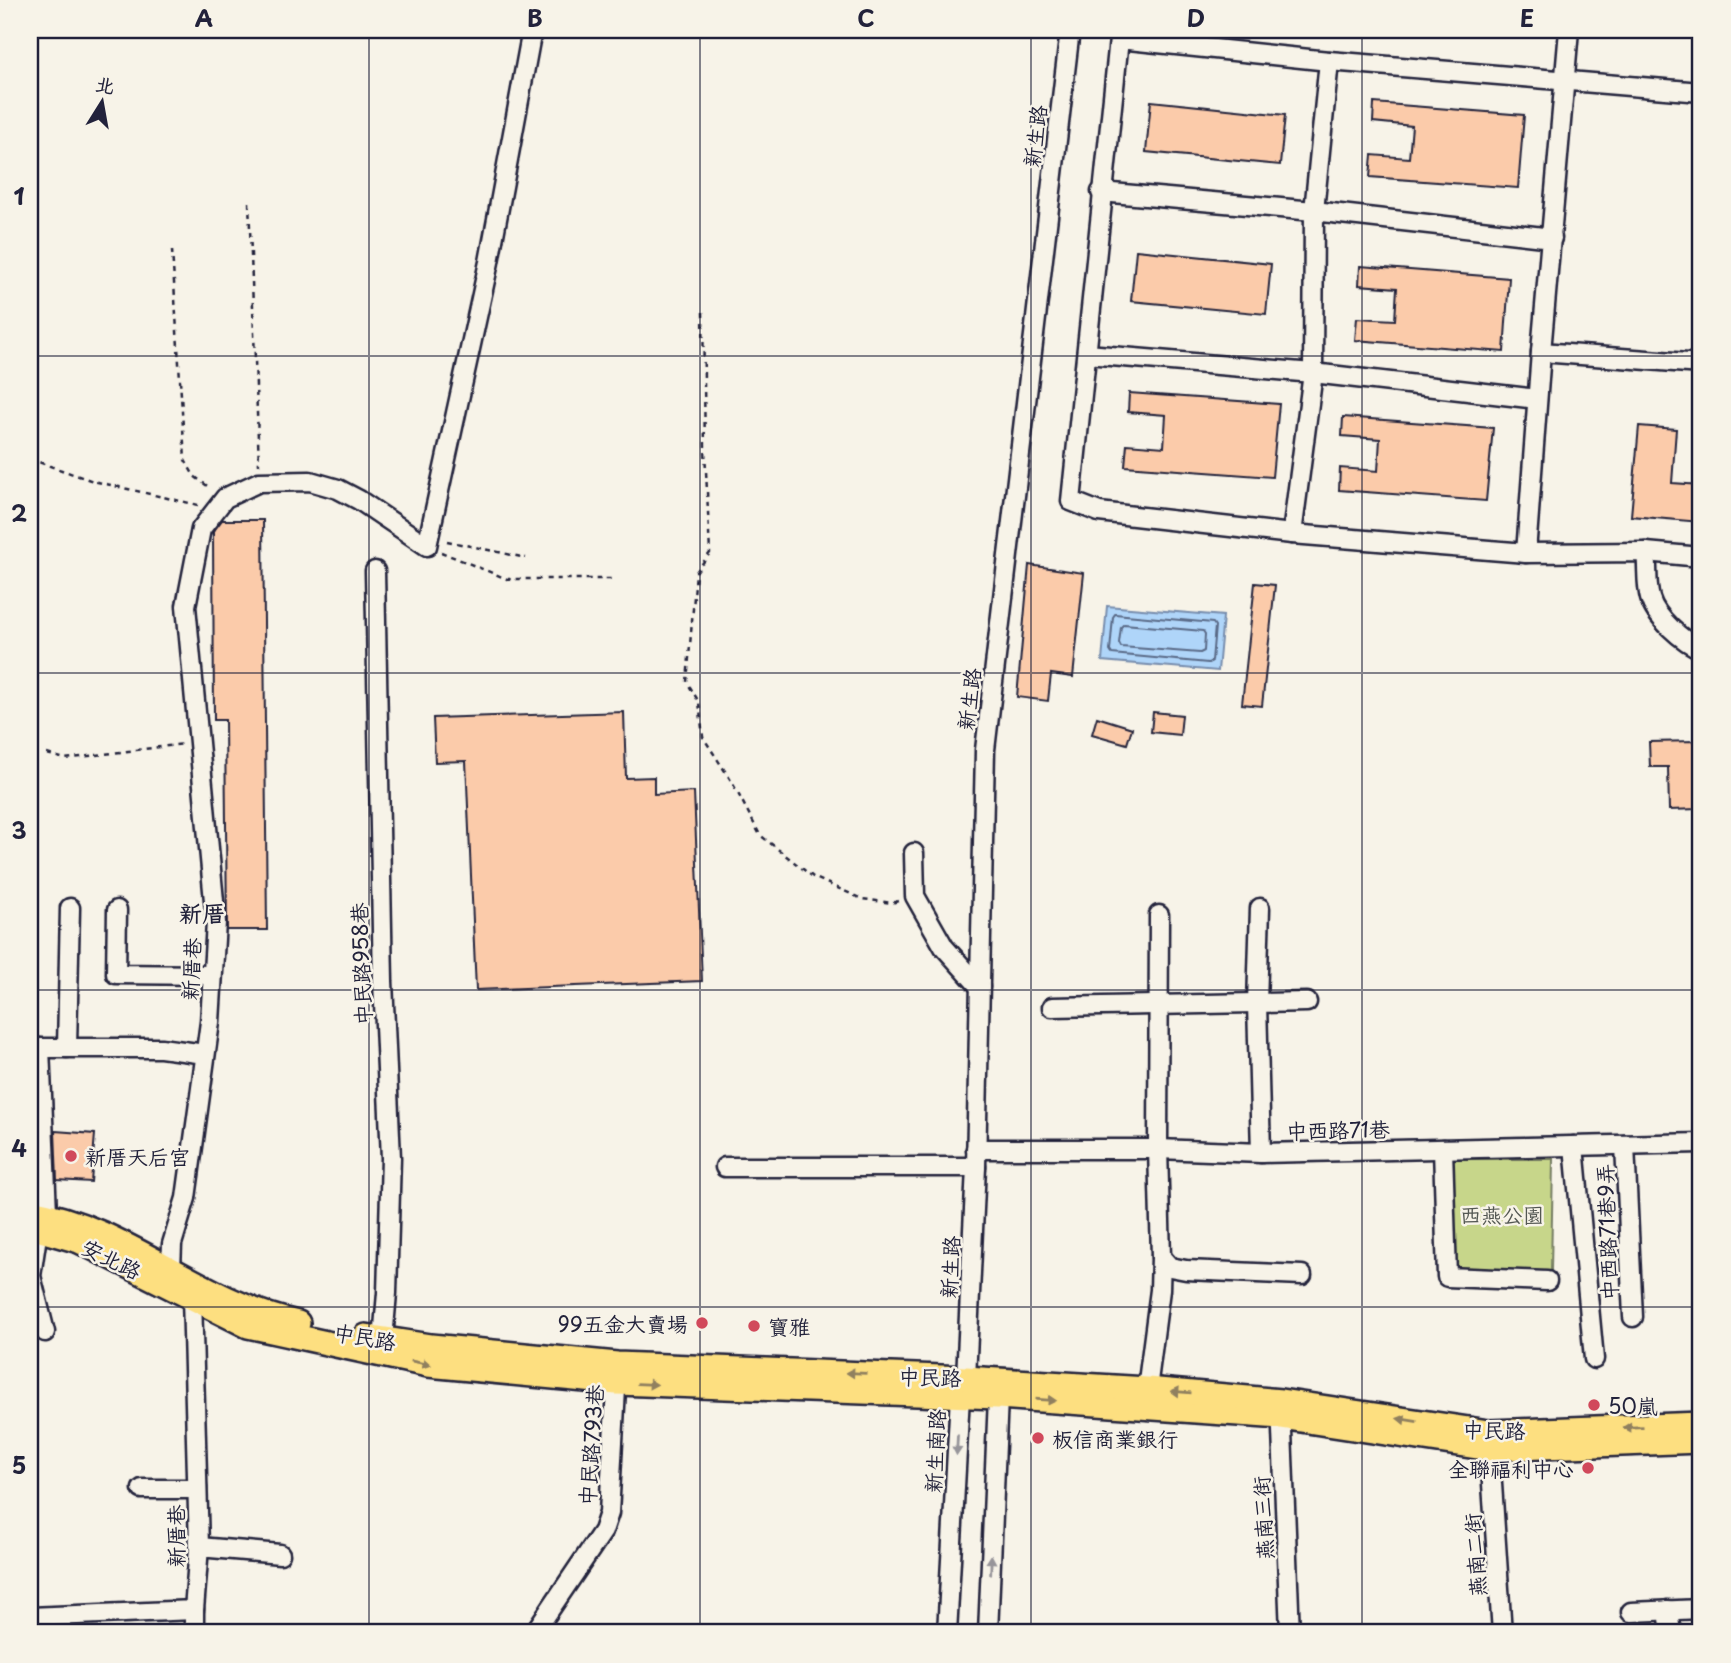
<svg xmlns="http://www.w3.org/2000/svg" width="1731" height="1663" font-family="'Playpen Sans','LXGW WenKai TC',sans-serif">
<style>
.green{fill:#c7d68a;stroke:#747c62;stroke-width:2}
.water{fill:#afd5f9;stroke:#778dad;stroke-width:2}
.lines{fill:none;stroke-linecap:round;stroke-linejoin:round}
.shore{stroke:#5a6a87;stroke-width:2}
.building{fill:#fbcbaa;stroke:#22223b;stroke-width:2}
.minor-casing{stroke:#22223b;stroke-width:23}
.major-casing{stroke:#22223b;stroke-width:28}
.path{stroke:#22223b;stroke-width:2.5;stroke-dasharray:5 5;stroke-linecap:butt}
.minor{stroke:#f7f3e8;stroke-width:18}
.major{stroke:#fddf80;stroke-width:23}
.oneway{fill:#90805e}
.oneway2{fill:#97959a}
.grid{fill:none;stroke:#22223b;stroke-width:2;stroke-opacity:0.55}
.poi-dot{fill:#d1495b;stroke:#f7f3e8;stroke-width:2.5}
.labels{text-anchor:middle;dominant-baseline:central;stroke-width:5;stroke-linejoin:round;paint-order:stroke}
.street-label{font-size:21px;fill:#22223b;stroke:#f7f3e8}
.poi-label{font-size:21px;fill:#22223b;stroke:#f7f3e8;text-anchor:start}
.park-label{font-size:21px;fill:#545853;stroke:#f7f3e8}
.neighbourhood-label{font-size:23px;font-weight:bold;fill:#22223b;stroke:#f7f3e8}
.neatline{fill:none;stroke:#22223b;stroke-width:2.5}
.grid-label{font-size:23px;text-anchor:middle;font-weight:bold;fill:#22223b}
</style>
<rect width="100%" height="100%" fill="#f7f3e8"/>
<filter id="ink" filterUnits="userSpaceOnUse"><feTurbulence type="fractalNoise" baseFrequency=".0143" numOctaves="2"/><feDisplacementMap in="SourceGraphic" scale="14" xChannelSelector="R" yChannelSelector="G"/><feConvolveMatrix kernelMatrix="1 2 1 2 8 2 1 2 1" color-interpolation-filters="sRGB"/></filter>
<g filter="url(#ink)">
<polygon class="green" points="1453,1159 1553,1159 1551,1271 1453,1270"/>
<polygon class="water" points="1107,606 1223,616 1218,671 1102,661"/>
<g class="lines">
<g class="shore">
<polygon points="1115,614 1213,623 1215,626 1212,661 1208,663 1112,654 1110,651 1113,617"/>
<polygon points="1124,624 1203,631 1205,634 1204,651 1200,653 1121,647 1119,643 1121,627"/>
</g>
</g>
<g class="building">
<polygon points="1151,101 1285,115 1280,165 1146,152"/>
<polygon points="1374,103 1524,115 1518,188 1370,177 1372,155 1409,158 1412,126 1373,122"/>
<polygon points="1136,250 1271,264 1266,314 1131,301"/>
<polygon points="1360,266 1509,278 1504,352 1355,340 1357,318 1395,320 1397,288 1359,285"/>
<polygon points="1129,393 1279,404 1272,477 1125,466 1127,444 1164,447 1166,415 1128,412"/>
<polygon points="1343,417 1493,428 1486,501 1339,490 1340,468 1378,471 1380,439 1342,436"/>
<polygon points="1639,426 1676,429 1672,483 1701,485 1701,522 1631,516"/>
<polygon points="222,520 263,520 267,930 227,930 225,720 214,720 213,532"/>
<polygon points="1029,565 1084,573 1073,677 1051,674 1048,701 1017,697"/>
<polygon points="1255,583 1275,585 1262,706 1242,704"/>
<polygon points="624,712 626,778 654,777 654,794 694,792 702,981 476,990 466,761 435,762 433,718"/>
<polygon points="1153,712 1182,715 1180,735 1151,732"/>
<polygon points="1097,717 1132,728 1127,744 1092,734"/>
<polygon points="1697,741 1698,809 1669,810 1668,767 1650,767 1649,742"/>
<polygon points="55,1131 95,1134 91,1182 57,1180"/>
</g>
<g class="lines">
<g class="minor-casing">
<g id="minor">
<polyline points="1701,92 1329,61 1119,39 1071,501 1099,512 1292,534 1526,553 1646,552 1701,557"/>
<polyline points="1101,192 1314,211 1552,238"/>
<polyline points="1541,352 1701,364"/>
<polyline points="1087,354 1313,373 1537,399"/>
<polyline points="1292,534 1313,373 1314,211 1329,61"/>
<path d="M1646 552C1648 566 1646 585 1650 598 1655 617 1683 642 1701 649"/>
<polyline points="1526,553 1541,352 1569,30"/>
<polyline points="375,571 383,981 391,1158 387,1293 382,1351"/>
<polyline points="914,853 915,896 944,947 980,987"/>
<polyline points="1260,908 1257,1003 1261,1153"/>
<polyline points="117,910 116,974 211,975"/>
<polyline points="1052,1007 1307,1002"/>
<polyline points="30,1048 161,1048 205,1054"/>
<polyline points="40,1048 47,1213 38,1229 31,1276 45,1332"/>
<polyline points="67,1048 70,908"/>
<polyline points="1625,1145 1633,1317"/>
<polyline points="1574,1146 1594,1359"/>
<polyline points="976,1149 1158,1149 1261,1153 1701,1143"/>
<polyline points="1443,1149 1447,1277 1547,1281"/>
<polyline points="725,1167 976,1167"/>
<polyline points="1161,1257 1170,1267 1186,1270 1302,1275"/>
<polyline points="1147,1389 1160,1290 1161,1257 1158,1149 1159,915"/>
<polyline points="987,1390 998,1397 988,1633"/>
<polyline points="1281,1405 1290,1633"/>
<polyline points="1489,1439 1502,1633"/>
<polyline points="142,1489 197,1489"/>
<polyline points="199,1547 280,1554"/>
<polyline points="194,1610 194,1633"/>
<polyline points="1668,1610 1671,1633"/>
<polyline points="1631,1612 1701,1609"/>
<polyline points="30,1617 194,1610 199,1547 192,1297 171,1268 172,1244 186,1198 210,1022 216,922 186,606 201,529 225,498 259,482 310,481 338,489 359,500 427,546 489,262 532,30"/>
<polyline points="534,1633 603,1531 609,1513 617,1371"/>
<polyline points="947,1633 960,1396 966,1378 976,1167 985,750 1070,30"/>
</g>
</g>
<g class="major-casing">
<g id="major">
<path d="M30 1211C127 1227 202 1303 298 1323"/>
<polyline points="30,1227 79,1241 248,1326 428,1365 617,1383 998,1397 1281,1417 1490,1449 1701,1441"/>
<polyline points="366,1336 431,1346 617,1364 966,1378 1147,1389 1281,1401 1489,1432 1701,1424"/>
</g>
</g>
<g class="path">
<polyline points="249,202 259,465"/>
<polyline points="172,250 185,460 194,476 210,488"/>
<polyline points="703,312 705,450 710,553 696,572 687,682 699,702 703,737 732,782 760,835 813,877 862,899 892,903 901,900"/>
<polyline points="30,459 93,481 198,505"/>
<polyline points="447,541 526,558"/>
<polyline points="441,552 507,579 611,579"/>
<polyline points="47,754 65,759 184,744"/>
</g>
<use href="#minor" class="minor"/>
<use href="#major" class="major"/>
</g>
<defs><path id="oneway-solid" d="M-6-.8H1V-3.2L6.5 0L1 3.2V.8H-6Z" transform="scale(1.75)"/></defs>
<g class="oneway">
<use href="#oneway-solid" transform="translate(421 1363) rotate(11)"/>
<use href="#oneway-solid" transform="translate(856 1373) rotate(-178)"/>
<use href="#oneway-solid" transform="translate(647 1384) rotate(2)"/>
<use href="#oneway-solid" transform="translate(1181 1392) rotate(-175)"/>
<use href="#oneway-solid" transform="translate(1046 1400) rotate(4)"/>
<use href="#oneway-solid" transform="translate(1407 1420) rotate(-171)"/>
<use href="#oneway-solid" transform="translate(1633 1427) rotate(178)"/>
</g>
<g class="oneway2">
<use href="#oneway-solid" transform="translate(957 1445) rotate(93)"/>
<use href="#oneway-solid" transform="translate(991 1565) rotate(-88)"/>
</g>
</g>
<path class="grid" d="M369 30V1633M700 30V1633M1031 30V1633M1362 30V1633M30 356H1701M30 673H1701M30 990H1701M30 1307H1701"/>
<g class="poi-dot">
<circle cx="71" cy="1156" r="7"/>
<circle cx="702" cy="1323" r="7"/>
<circle cx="754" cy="1326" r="7"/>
<circle cx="1594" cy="1405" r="7"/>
<circle cx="1038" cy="1438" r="7"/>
<circle cx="1588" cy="1468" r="7"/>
</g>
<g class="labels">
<g class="street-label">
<text transform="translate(1034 136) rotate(-83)">新生路</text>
<text transform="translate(968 699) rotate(-83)">新生路</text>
<text transform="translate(360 964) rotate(-92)">中民路958巷</text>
<text transform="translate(190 969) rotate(-87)">新厝巷</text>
<text transform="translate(1338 1129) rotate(-1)">中西路71巷</text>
<text transform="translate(1606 1232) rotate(-92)">中西路71巷9弄</text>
<text transform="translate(112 1258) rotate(26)">安北路</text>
<text transform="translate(949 1267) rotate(-87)">新生路</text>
<text transform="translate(365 1336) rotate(10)">中民路</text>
<text transform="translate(930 1376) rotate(2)">中民路</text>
<text transform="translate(1494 1429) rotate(2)">中民路</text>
<text transform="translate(590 1445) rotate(-86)">中民路793巷</text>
<text transform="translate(934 1451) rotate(-87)">新生南路</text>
<text transform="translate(1262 1518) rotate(-93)">燕南三街</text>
<text transform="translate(175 1536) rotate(-90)">新厝巷</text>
<text transform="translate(1474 1555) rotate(-94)">燕南二街</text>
</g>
<g class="poi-label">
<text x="85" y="1156">新厝天后宮</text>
<text x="688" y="1323" text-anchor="end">99五金大賣場</text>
<text x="768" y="1326">寶雅</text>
<text x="1608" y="1405">50嵐</text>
<text x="1052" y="1438">板信商業銀行</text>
<text x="1574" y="1468" text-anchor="end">全聯福利中心</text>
</g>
<g class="park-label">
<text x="1502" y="1214">西燕公園</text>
</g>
<g class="neighbourhood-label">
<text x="202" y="912">新厝</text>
</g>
</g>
<rect width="1731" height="1663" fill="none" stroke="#f7f3e8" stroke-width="77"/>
<g transform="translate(102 102) rotate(11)" stroke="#f7f3e8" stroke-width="5" paint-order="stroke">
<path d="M0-5L12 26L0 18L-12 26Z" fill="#22223b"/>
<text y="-10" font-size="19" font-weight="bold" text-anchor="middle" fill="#22223b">北</text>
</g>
<rect x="38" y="38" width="1654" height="1586" class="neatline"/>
<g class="grid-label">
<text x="204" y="27">A</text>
<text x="535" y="27">B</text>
<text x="866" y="27">C</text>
<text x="1196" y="27">D</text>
<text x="1527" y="27">E</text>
<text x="19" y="205">1</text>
<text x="19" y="522">2</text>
<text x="19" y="839">3</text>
<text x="19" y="1157">4</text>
<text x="19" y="1474">5</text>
</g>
</svg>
